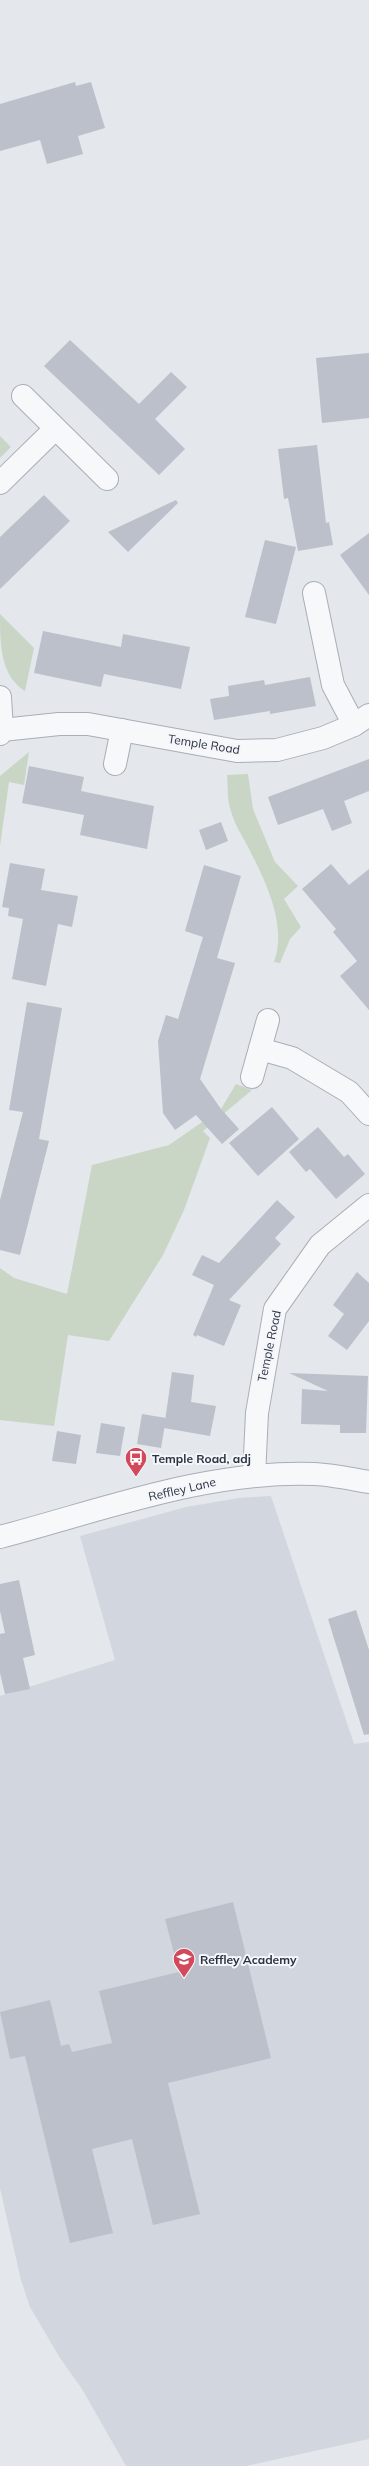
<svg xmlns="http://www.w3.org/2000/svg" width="369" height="2466" font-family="Mulish,sans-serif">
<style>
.built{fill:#d2d6de}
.green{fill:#c9d6c5}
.building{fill:#bbc0ca}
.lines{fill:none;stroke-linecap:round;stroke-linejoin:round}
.minor-casing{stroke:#a9aeb7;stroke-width:24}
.minor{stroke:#f7f8fa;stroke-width:22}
.labels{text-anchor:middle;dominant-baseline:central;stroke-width:4;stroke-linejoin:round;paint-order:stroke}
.street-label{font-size:12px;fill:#2b3445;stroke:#f4f6f9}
.poi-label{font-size:12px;font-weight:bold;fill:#2b3445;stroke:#f4f6f9;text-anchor:start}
</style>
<rect width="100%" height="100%" fill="#e4e7ec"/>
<polygon class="built" points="271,1496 354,1744 369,1742 369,2439 246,2466 126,2466 82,2389 60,2358 30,2307 21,2280 0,2188 0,1696 115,1660 80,1536 186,1507 239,1498"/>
<g class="green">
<polygon points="0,436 11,447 0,458"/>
<path d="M0 614 34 648 25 691C0 676 0 643 0 614Z"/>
<polygon points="29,752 24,785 9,782 0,846 0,776"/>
<path d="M248 774 253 809 275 862 298 886 284 899 301 927 290 939 280 963 274 962C288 924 264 878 247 845 241 834 234 823 231 811 227 800 228 787 227 775Z"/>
<polygon points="236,1084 252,1090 203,1131 210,1138 184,1210 163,1255 109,1341 68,1335 54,1426 0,1420 0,1268 14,1278 67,1294 92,1165 169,1145 221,1109"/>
</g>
<g class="building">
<polygon points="75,82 76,86 91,82 105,128 78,136 83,154 47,164 40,140 0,151 0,104"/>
<polygon points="70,340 139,404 171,372 187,387 155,419 185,449 159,475 44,366"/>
<polygon points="369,353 369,418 322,423 316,358"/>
<polygon points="317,445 326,523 329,522 333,545 298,551 288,498 284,499 278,449"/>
<polygon points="44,495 70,521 0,589 0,537"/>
<polygon points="176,500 178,503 128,552 108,532"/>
<polygon points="369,533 369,595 340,555"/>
<polygon points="265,540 296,547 276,624 245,617"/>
<polygon points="43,631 121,647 123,634 190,647 181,689 104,674 101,687 34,673"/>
<polygon points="310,677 316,706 270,714 270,711 214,720 210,699 229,696 228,686 264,680 265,685"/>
<polygon points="369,759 369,791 344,801 352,823 332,831 323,809 278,825 268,797"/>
<polygon points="29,766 84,777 81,791 154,806 147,849 80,835 84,815 22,803"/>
<polygon points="221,822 228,841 206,850 199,830"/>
<polygon points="10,863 45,869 41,890 78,896 72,927 58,924 46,986 12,979 23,919 8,916 9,908 2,907"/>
<polygon points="331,864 349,885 369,869 369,1010 340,976 357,961 333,932 336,929 302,889"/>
<polygon points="204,865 241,876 217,958 235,963 200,1079 221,1109 239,1129 222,1144 196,1115 175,1130 163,1113 158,1041 166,1015 178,1019 203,937 185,931"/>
<polygon points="27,1002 62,1008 39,1139 49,1141 20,1255 0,1250 0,1200 23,1112 9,1110"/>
<polygon points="272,1107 299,1139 258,1176 229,1143"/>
<polygon points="318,1127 344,1157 348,1154 365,1174 336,1199 310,1169 306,1172 289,1152"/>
<polygon points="277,1200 295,1217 275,1238 281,1244 229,1300 241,1305 224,1346 197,1335 196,1337 193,1335 214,1285 192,1275 202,1255 219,1263"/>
<polygon points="357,1272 369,1283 369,1321 347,1350 328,1336 344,1314 333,1305"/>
<polygon points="172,1372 194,1375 191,1402 216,1406 210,1436 164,1428"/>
<polygon points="289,1373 368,1376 366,1433 340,1433 340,1425 301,1424 302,1389 328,1391"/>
<polygon points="142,1414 166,1418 161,1448 137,1444"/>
<polygon points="101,1423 125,1427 120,1456 96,1453"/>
<polygon points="57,1431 81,1435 76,1464 52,1461"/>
<polygon points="19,1580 35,1655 23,1658 30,1689 5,1694 0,1673 0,1634 5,1633 0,1611 0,1584"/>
<polygon points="356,1610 369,1650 369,1734 364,1735 328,1619"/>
<polygon points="233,1902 271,2058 168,2083 200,2214 153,2225 132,2139 92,2149 113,2233 70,2243 25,2056 10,2059 0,2012 50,2000 61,2046 69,2044 72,2052 112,2043 99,1991 179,1972 165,1919"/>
</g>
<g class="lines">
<g class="minor-casing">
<g id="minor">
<polyline points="23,396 107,479"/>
<polyline points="0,483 55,429"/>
<polyline points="314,593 333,685 354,725"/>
<polyline points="0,697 2,730 0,734"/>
<polyline points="2,730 59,724 88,724 237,751 277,750 323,738 354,725 369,715"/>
<polyline points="115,764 122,730"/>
<polyline points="260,1049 292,1058 349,1092 369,1114"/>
<polyline points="252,1077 268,1020"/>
<polyline points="254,1476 257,1413 275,1309 320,1245 369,1205"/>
<path d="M0 1537C103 1510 207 1470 315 1474 333 1475 351 1479 369 1482"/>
</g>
</g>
<use href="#minor" class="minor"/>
</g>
<defs>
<g id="bus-pin" transform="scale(1.15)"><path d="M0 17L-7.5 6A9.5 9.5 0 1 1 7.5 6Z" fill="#d1495b" stroke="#f4f6f9"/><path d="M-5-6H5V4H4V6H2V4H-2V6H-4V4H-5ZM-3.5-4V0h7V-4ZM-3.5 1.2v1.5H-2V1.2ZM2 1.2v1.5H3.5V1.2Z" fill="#fff"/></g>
<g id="school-pin" transform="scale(1.15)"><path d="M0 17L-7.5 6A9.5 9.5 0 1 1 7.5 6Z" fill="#d1495b" stroke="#f4f6f9"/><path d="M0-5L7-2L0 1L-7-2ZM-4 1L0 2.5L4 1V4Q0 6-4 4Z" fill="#fff"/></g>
</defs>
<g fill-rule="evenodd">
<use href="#bus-pin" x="136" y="1458"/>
<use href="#school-pin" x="184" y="1959"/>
</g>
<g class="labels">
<g class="street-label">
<text transform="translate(204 744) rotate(9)">Temple Road</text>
<text transform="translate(269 1346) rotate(-78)">Temple Road</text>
<text transform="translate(182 1489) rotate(-13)">Reffley Lane</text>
</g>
<g class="poi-label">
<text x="152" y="1458">Temple Road, adj</text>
<text x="200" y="1959">Reffley Academy</text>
</g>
</g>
</svg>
